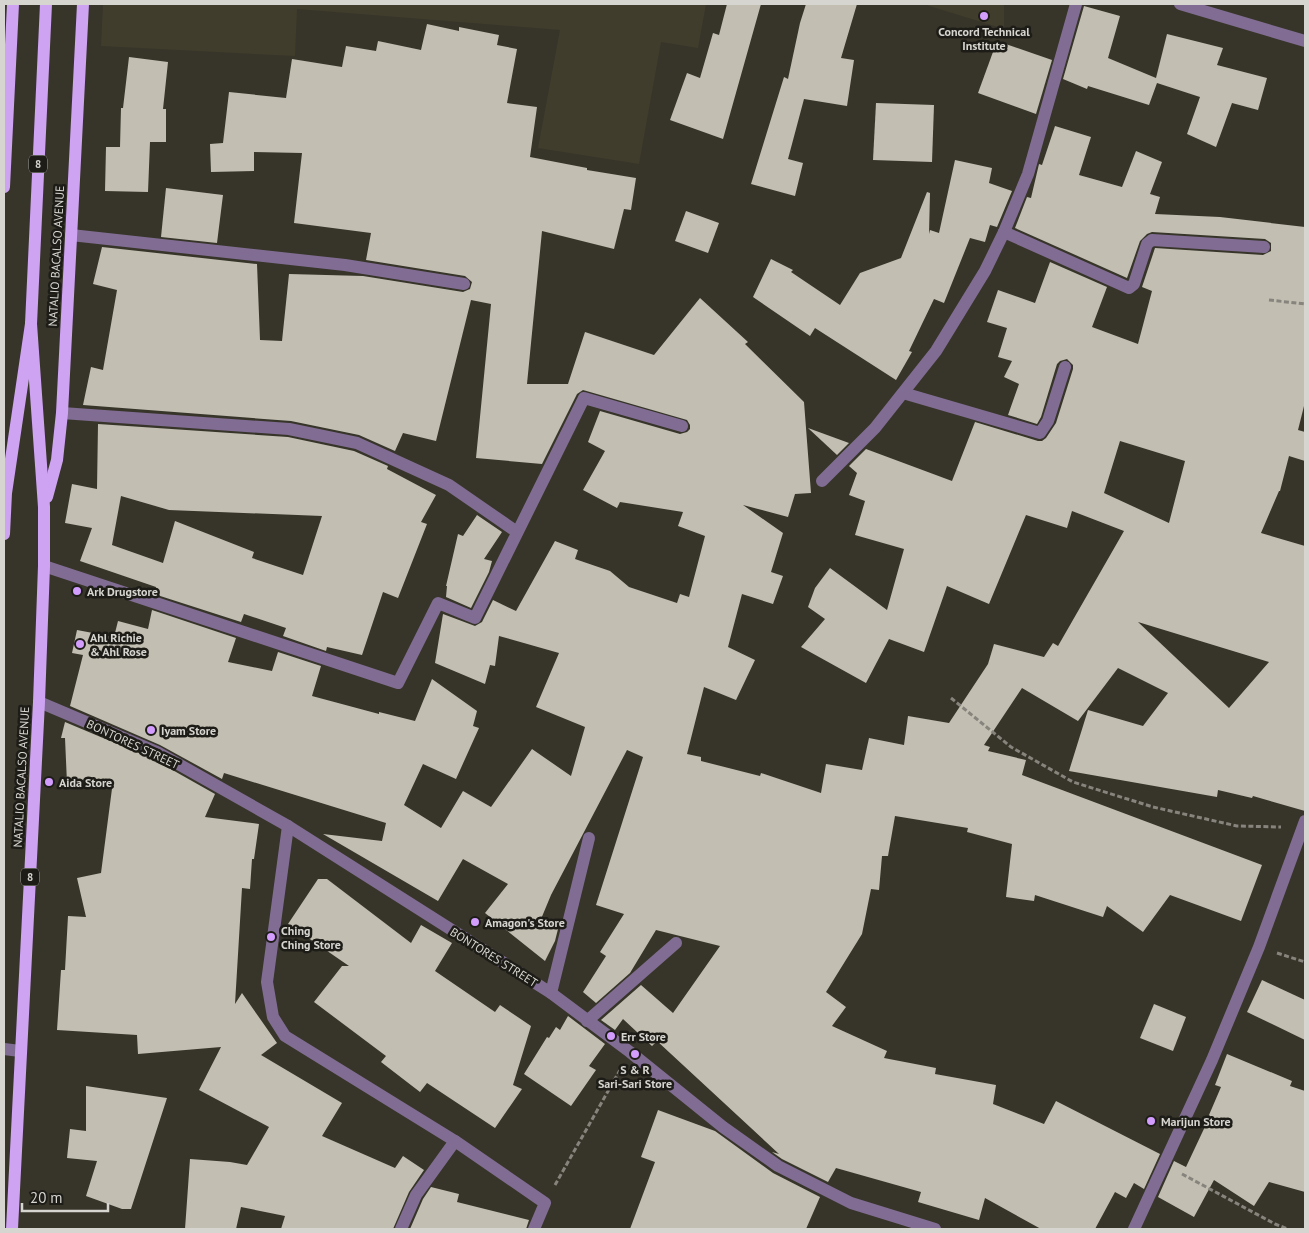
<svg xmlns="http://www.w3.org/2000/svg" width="1309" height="1233" font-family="'PT Sans',sans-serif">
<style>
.built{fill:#413d2c}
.building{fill:#c2beb2;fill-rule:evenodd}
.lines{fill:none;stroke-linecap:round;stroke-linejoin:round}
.path{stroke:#86847c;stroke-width:3;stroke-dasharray:5 2.5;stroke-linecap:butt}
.minor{stroke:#816d93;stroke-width:12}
.major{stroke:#cea3f2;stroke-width:12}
.poi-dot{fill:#d29dfd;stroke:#1d1c17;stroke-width:2}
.labels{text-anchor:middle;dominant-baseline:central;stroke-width:5;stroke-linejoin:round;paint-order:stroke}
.shield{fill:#1d1c17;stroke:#9f9e98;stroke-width:1}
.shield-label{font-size:11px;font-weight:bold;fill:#d7d5cf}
.poi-label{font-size:12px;font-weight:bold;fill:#d7d5cf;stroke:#1d1c17;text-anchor:start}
.street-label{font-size:12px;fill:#d7d5cf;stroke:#1d1c17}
</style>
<rect width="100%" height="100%" fill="#37352a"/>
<g class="built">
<polygon points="103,4 706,4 698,48 661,42 639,164 538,148 560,30 297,9 295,56 101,46"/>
<polygon points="923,4 1004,4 1004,29"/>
</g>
<g class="building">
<polygon points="727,4 761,4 723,139 670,120 687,73 700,78 713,33 719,35"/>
<polygon points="806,4 857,4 841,58 854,60 847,106 804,99 788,159 803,163 795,196 751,184 784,77 788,79 800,23"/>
<polygon points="1084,6 1120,16 1108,58 1156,78 1167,34 1223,48 1217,65 1267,78 1258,110 1232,103 1216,147 1187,134 1200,97 1157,83 1149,105 1088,86 1087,89 1063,79"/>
<path d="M427 24 459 31V27L499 35 497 45 517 49 507 103 537 107 530 157 587 168V170L636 178 631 210 624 209 614 249 542 231 527 384H568L585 332 654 355 700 298 748 342 745 344 804 402 811 493 795 494 788 517 743 505 783 533 771 572 783 576 773 604 742 594 728 647 755 660 736 700 704 687 687 754 701 757V761L760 776 761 773 821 793 826 764 862 770 869 738 904 745 908 716 949 723 988 664 994 644 1044 657 1053 643 1058 646 1124 531 1072 511 1067 528 1026 515 989 604 947 586 924 652 889 639 866 683 801 647 825 619 808 607 815 588 830 568 887 610 904 549 855 535 865 501 849 495 857 473 849 466 866 449 952 481 975 422 1038 441H1042L1046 438 1056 423 1073 369V365L1067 359 1060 361 1057 364 1041 417 1037 424 1008 415 1019 384 1004 377 1012 361 998 357 1007 328 987 322 998 290 1035 303 1050 262 1107 287 1092 327 1138 344 1152 291 1142 287 1155 248 1263 255 1271 251V243L1265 239 1152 232 1147 234 1140 241 1127 278 1015 228 1027 197 1031 198 1039 164 1042 165 1055 126 1091 137 1079 175 1122 187 1136 151 1162 162 1150 194 1160 197 1155 214 1220 217 1305 227V402L1298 430 1305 432V461L1289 456 1280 491H1279L1261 533 1305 546V811L1253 796 1252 798 1218 790 1217 797 1069 771 1088 710 1143 726 1168 693 1118 668 1078 721 1022 688 984 745 990 747 988 751 1026 760 1022 775 1262 865 1241 921 1170 895 1143 932 1107 906 1103 917 1035 895 1034 901 1006 897 1012 844 967 832 968 828 895 816 888 856H882L879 890 871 889 862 934 826 992 846 1007 832 1026 887 1051 884 1058 936 1068 935 1074 996 1085 993 1104 1044 1124 1056 1101 1160 1154 1144 1189 1134 1183 1126 1198 1115 1192 1095 1229H1041L985 1198 979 1220 918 1202 921 1192 836 1168 828 1182 782 1159 772 1152 779 1154 657 1041 652 1046 623 1019 615 1030 601 1020 641 985 673 1013 720 946 656 930 630 973 596 1003 583 992 606 956 600 952 624 914 596 905 643 757 627 750 551 895 541 919 559 925 555 941 545 961 485 913 508 884 463 859 438 901 323 834 382 841 386 823 224 773 222 779 160 745 70 706 83 655 72 653 77 630 114 637 118 621 148 629 152 610 236 638 228 662 272 671 278 652 321 666 312 696 379 714V712L415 721 432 679 477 711 473 726 479 728 456 779 423 764 404 805 441 828 463 791 491 807 532 749 571 776 585 727 536 707 559 653 499 636 495 666 490 665 485 684 435 663 443 614 475 626 482 622 493 600 516 611 555 541 578 550 575 559 610 571 629 587 677 603 680 594 689 597 705 536 678 526 683 512 620 502 617 508 583 490 605 451 588 442 600 411 680 434 687 432 690 429V425L687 420 583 390 577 394 542 464 476 458 491 304 471 300 436 441 403 433 395 451 359 435 291 421 83 405 91 367 103 370 117 290 93 284 102 247 257 264 260 340 282 341 289 274 363 276 463 292 470 289 472 282 465 276 366 260 371 233 294 223 302 153 254 152V171L211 172 210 144 223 143 229 92 286 98 292 59 342 67 346 46 376 51 378 41 421 50ZM1120 441 1185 461 1169 523 1104 493ZM1138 622 1269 662 1229 708Z"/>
<polygon points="997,41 1052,60 1036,114 978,93"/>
<polygon points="129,57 168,62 163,109 166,109 166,142 150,142 148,192 105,191 106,147 120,147 121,108 123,108"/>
<polygon points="876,103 934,105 932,162 873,160"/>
<polygon points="955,160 992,168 989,183 1012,191 997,227 990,225 985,242 970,238 944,303 934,299 909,351 912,352 896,380 815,328 810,336 753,297 771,259 793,270 791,272 840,305 860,273 901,258 927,192 930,193 929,234 930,230 939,233"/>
<polygon points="166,188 223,195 217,243 161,237"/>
<polygon points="686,211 719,223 708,253 675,241"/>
<path d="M98 424 288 437 354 451 388 466 387 469 436 495 421 522 427 524 398 598 383 592 362 655 327 647 326 651 283 636 286 628 244 614 241 622 154 594 156 587 80 561 92 528 65 523 72 484 97 489ZM121 496 169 510 322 516 303 575 252 558 254 552 175 521 163 563 112 545Z"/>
<polygon points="808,428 849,443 837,455"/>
<polygon points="477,515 502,532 484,559 492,561 489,572 471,608 446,597 447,586 446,586 458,534 463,536"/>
<polygon points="65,722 153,759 215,794 205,817 259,824 254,859 252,859 250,889 242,888 235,1004 242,993 277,1043 261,1055 342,1103 322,1136 395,1168 403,1156 424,1170 409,1192 393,1229 281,1229 285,1216 241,1207 236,1229 185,1229 190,1159 230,1162 247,1165 269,1127 199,1090 221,1047 138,1054 137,1035 57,1030 61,970 65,970 68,916 86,917 77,878 101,873 113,781 67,783 65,738 61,738"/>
<polygon points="318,879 327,879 411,943 421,925 452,943 435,971 495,1012 500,1005 531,1026 513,1085 522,1089 495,1128 427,1083 420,1092 381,1062 386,1056 314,1002 342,966 349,966 288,924"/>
<polygon points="1262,980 1305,1000 1305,1040 1247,1012"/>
<polygon points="1154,1004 1186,1017 1173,1051 1140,1038"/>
<polygon points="568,1016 605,1044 589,1066 596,1070 571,1106 524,1074 547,1037 549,1038 556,1027 560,1030"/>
<polygon points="1227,1054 1292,1081 1290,1086 1305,1091 1305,1192 1269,1182 1254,1206 1214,1180 1194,1217 1158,1197 1174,1161 1186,1167 1210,1116 1209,1115 1221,1087 1215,1085"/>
<polygon points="86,1086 167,1098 131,1209 122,1209 86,1196 97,1161 67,1158 70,1129 86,1131"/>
<polygon points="658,1110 715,1131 773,1173 820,1197 806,1229 630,1229 655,1162 641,1157"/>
<polygon points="431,1187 459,1194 457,1202 529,1220 526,1229 410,1229 423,1199"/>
</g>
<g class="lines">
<g class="path">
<polyline points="1269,300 1305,304"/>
<polyline points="951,698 1011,747 1073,782 1153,807 1237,826 1281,827"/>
<polyline points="1277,953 1305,962"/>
<polyline points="1182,1174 1275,1224 1288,1229"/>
<polyline points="555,1185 620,1070"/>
</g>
<g class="minor">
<polyline points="1180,4 1305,41"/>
<polyline points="1004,232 1129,288 1134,284 1147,244 1152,240 1264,247"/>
<polyline points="71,235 345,265 464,284"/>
<polyline points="903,393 1040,433 1048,421 1065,367"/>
<polyline points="62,413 289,429 357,443 449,485 517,532"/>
<polyline points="822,481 875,428 936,351 985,271 1004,232 1028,174 1076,4"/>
<polyline points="44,566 398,683 438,603 475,618 584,398 682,426"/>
<polyline points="39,702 157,752 288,826 551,993 630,1052 723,1127 778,1166 851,1203 935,1229"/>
<polyline points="288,826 267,982 273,1017 285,1036 455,1141 545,1203 534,1229"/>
<polyline points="551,993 589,838"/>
<polyline points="587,1021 676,943"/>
<polyline points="4,1049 20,1051"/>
<polyline points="401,1229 416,1195 455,1141"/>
<polyline points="1134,1229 1212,1060 1259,947 1305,821"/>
</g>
<g class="major">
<polyline points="4,187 13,4"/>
<polyline points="47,497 57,460 62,413 83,4"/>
<polyline points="4,534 6,493 31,324 46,4"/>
<polyline points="12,1229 39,702 44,566 44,507 31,324"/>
</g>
</g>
<g class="poi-dot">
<circle cx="984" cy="16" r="5"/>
<circle cx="77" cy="591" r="5"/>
<circle cx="80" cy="644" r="5"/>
<circle cx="151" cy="730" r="5"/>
<circle cx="49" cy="782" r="5"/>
<circle cx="475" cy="922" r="5"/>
<circle cx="271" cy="937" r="5"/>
<circle cx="611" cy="1036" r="5"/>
<circle cx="635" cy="1054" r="5"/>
<circle cx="1151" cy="1121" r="5"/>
</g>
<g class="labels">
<g class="shield">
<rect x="29" y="155.5" width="18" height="17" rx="4"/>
<rect x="21" y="868.5" width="18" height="17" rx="4"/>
</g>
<g class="shield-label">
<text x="38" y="164">8</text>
<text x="30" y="877">8</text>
</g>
<g class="poi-label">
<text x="984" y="31" text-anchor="middle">Concord Technical<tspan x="984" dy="14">Institute</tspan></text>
<text x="87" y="591">Ark Drugstore</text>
<text x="90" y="637">Ahl Richie<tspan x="90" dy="14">&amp; Ahl Rose</tspan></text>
<text x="161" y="730">Iyam Store</text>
<text x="59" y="782">Aida Store</text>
<text x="485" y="922">Amagon's Store</text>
<text x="281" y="930">Ching<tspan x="281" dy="14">Ching Store</tspan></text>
<text x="621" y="1036">Err Store</text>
<text x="635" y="1069" text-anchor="middle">S &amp; R<tspan x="635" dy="14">Sari-Sari Store</tspan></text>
<text x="1161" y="1121">Marijun Store</text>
</g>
<g class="street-label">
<text transform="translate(56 256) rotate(-87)">NATALIO BACALSO AVENUE</text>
<text transform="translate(133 744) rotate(25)">BONTORES STREET</text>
<text transform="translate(21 777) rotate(-87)">NATALIO BACALSO AVENUE</text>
<text transform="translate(494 957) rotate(32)">BONTORES STREET</text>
</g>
</g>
<rect width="1309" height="1233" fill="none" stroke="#d7d5cf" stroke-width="10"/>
<path d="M22 1203v8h86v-8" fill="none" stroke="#d7d5cf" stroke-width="2.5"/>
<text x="30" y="1203" font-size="15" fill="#d7d5cf" stroke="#1d1c17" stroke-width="4" paint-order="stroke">20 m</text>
</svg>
